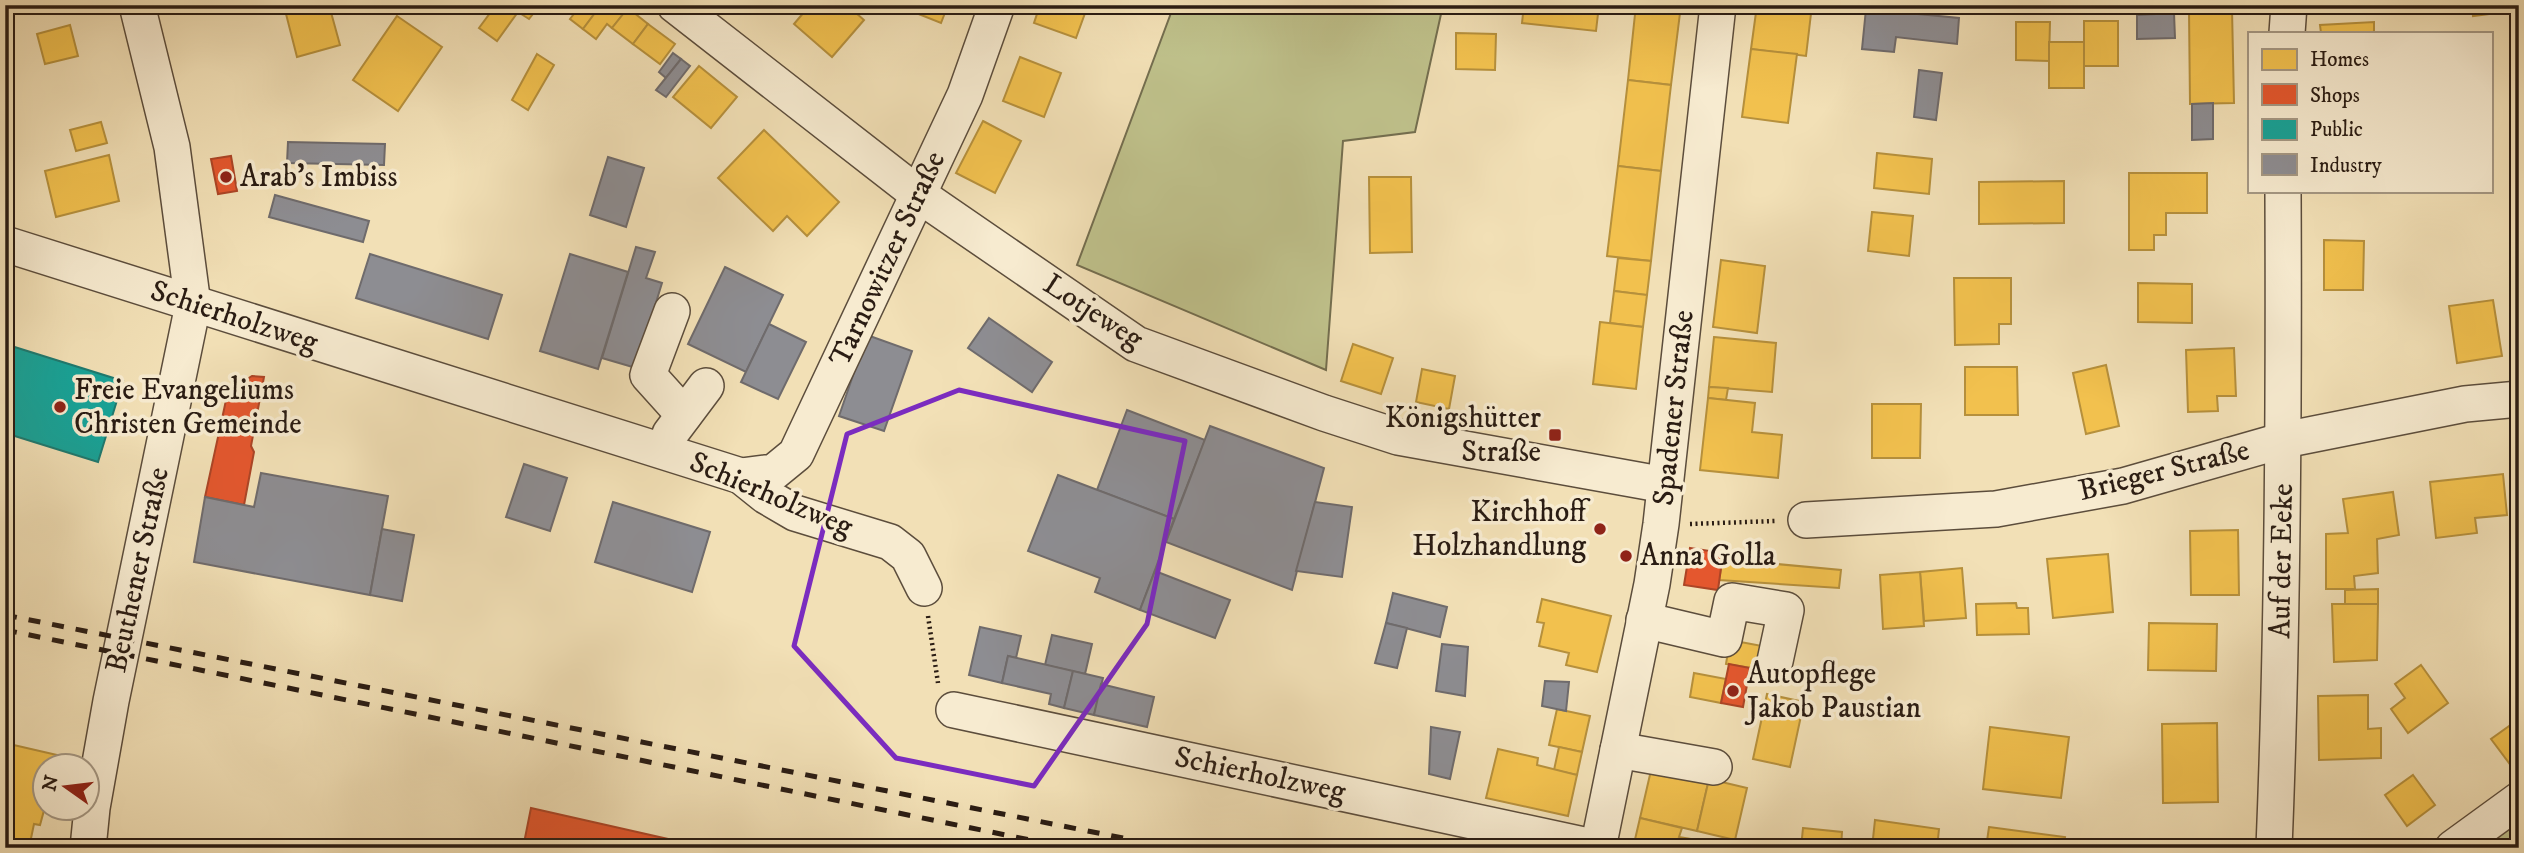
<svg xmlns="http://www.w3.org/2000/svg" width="2524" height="853" font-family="'IM FELL DW Pica',serif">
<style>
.green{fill:#bfc18b;stroke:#746e4f;stroke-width:2}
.homes{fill:#f2c14e;stroke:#b6903c;stroke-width:2}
.shops{fill:#e4572e;stroke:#ac4526;stroke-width:2}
.public{fill:#17a398;stroke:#1d7a70;stroke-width:2}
.industry{fill:#8d8d92;stroke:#6f6b6c;stroke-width:2}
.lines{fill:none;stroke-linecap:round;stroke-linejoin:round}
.minor-casing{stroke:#5c4d3c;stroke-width:38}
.path{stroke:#2a1c13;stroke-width:4.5;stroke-dasharray:2 3.5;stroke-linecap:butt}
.minor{stroke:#f7ebd0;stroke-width:35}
.rail{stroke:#2a1c13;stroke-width:5;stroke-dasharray:12 12;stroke-linecap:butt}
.marked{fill:none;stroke:#7b2cbf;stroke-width:5;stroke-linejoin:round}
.poi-dot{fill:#8f2418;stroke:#f7ebd0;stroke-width:2.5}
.labels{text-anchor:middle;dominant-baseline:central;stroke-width:7;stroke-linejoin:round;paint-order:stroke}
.poi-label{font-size:30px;fill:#2a1c13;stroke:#f7ebd0;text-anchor:start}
.street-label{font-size:30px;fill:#2a1c13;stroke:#f7ebd0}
</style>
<rect width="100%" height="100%" fill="#f2e0b6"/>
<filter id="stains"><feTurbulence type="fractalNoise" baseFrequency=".00286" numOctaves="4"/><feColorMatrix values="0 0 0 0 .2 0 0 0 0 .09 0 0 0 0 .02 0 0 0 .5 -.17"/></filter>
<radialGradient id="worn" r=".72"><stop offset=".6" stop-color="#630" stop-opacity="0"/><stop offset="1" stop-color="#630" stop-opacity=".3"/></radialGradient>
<g class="green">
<polygon points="1174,5 1443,5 1415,132 1343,141 1326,370 1077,265"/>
<polygon points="2519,814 2519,848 2474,848"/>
</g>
<g class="homes">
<polygon points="8,5 44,5 10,14"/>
<polygon points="318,5 329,5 340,45 297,57 286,14"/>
<polygon points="496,5 540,5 529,19 518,12 497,41 479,28"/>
<polygon points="581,5 601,5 583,29 570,19"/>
<polygon points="601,5 624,5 628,8 612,28 607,24 596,39 583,29"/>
<polygon points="810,5 847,5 864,20 832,57 794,24"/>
<polygon points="901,5 948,5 941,23 901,7"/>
<polygon points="1040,5 1088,5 1076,38 1034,23"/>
<polygon points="1461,5 1496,5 1494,13"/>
<polygon points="1524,5 1599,5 1596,31 1522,23"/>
<polygon points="1636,5 1681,5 1671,85 1628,80"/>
<polygon points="1757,5 1812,5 1806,56 1751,49"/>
<polygon points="2413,5 2442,5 2414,10"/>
<polygon points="2472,5 2519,5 2519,10 2473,16"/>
<polygon points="628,8 648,24 633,44 612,28"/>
<polygon points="2232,9 2234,103 2190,104 2189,10"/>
<polygon points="397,16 442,47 398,111 353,80"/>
<rect x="2084" y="21" width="34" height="45"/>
<polygon points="2016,22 2050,22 2049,61 2016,60"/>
<polygon points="2374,22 2374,33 2321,33 2320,25"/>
<polygon points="648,24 675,44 660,64 633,44"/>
<polygon points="70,25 78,56 45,64 37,34"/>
<polygon points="1456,33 1496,34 1495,70 1456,69"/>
<rect x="2049" y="42" width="35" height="46"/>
<polygon points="1751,49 1797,54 1788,123 1742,117"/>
<polygon points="537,54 554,65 528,110 512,100"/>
<polygon points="1020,57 1061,73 1044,117 1003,101"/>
<polygon points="699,66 737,97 711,128 673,97"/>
<polygon points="1628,80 1671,85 1661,171 1618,166"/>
<polygon points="983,121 1021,141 995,193 956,173"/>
<polygon points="101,122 107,143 76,151 70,130"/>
<polygon points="764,130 839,202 807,236 787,216 773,231 718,178"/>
<polygon points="1877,153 1932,159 1929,194 1874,188"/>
<polygon points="109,155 119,201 56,217 45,171"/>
<polygon points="1618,166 1661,171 1651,261 1607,256"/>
<polygon points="2129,173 2207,173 2207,213 2166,213 2166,235 2154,235 2154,250 2129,250"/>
<polygon points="1369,177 1411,177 1412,252 1370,253"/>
<polygon points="2064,181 2064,223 1979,224 1979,182"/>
<polygon points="1872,212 1913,216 1909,256 1868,251"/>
<polygon points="2324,240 2364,241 2363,290 2324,290"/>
<polygon points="1618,258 1651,261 1647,295 1614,291"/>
<polygon points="1721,260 1765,266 1757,333 1713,327"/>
<polygon points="1954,278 2011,278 2011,324 1999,324 1999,344 1955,345"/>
<polygon points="2138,283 2192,284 2192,323 2138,322"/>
<polygon points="1614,291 1647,295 1643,327 1610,323"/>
<polygon points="2493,300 2502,356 2457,363 2449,306"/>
<polygon points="1600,322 1643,327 1636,389 1593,384"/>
<polygon points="1714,337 1776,343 1772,392 1709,387"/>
<polygon points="1353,344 1393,358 1381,394 1341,381"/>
<polygon points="2234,348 2236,396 2217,396 2218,411 2188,412 2186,350"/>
<polygon points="2106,365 2119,426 2086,434 2073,373"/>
<polygon points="1965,367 2017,367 2018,415 1965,415"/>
<polygon points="1422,369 1455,376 1449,409 1416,402"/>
<polygon points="1709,387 1728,388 1726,400 1708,398"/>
<polygon points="1708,398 1755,403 1752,432 1782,435 1778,478 1700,470"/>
<polygon points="1872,404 1921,404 1920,458 1872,458"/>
<polygon points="2503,474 2507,515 2475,518 2477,533 2436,538 2430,482"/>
<polygon points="2393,492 2399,535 2377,539 2378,573 2354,576 2355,589 2326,589 2326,534 2348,533 2343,499"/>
<polygon points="2238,530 2239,595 2191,595 2190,531"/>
<polygon points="2108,554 2113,612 2053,618 2047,559"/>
<polygon points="1723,559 1841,570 1839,588 1719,580"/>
<polygon points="1962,568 1966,618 1924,621 1920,572"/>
<polygon points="1920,572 1924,626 1883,629 1880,575"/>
<polygon points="2378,589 2378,604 2345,604 2345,590"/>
<polygon points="1542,599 1611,616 1597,672 1566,665 1569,653 1539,646 1544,623 1537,622"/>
<polygon points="2016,603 2017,608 2028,608 2029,634 1977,635 1976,604"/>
<polygon points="2332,604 2378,604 2377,660 2334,662"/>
<polygon points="2149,623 2217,624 2216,671 2148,670"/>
<polygon points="1730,640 1762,646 1758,669 1726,664"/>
<polygon points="2421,665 2448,703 2408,733 2391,709 2405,698 2395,684"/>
<polygon points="1694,673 1726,679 1721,703 1690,697"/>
<polygon points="1767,694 1804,702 1790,767 1753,759"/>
<polygon points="2368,695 2368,729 2381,728 2381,758 2319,760 2318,696"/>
<polygon points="1557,709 1590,716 1582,752 1549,745"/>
<polygon points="2519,719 2519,762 2512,767 2491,739"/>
<polygon points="2217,723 2218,802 2163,803 2162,724"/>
<polygon points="1990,727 2069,737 2061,798 1983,789"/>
<polygon points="5,743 57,755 54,766 46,766 46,803 40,825 34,824 29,848 5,848"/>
<polygon points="1559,747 1582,752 1577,775 1554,770"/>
<polygon points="1498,749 1538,758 1537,765 1577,775 1568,816 1486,798"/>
<polygon points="1652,766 1709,779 1697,831 1640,818"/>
<polygon points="2413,775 2435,805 2407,826 2385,795"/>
<polygon points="1709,779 1747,788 1735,840 1697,831"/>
<polygon points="1640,818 1682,828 1679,837 1727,845 1727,848 1633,848"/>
<polygon points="1875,820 1939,829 1937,848 1872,848"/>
<polygon points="1989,827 2065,837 2063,848 1986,848"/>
<polygon points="1803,828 1842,832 1841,848 1801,848"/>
<polygon points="2189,841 2189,848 2143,848"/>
</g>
<g class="shops">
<polygon points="231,156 237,191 218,194 211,159"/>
<polygon points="252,376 264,377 251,446 254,452 244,505 205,497 228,391"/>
<polygon points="1690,548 1723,553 1718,590 1684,585"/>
<polygon points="1729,664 1750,668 1743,707 1721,703"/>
<polygon points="531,808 708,848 523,848"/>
</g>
<polygon class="public" points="5,344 123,381 98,462 5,433"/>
<g class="industry">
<polygon points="1866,9 1959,18 1957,44 1896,37 1894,52 1862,49"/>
<polygon points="2174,13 2175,38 2137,39 2137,15"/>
<polygon points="673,53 681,59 666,78 659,72"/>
<polygon points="681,59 690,66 666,97 656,90"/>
<polygon points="1919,70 1942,73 1936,120 1914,117"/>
<polygon points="2213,103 2213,139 2192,140 2192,104"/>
<polygon points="288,142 385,144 384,165 287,163"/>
<polygon points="608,157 644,168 626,227 590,215"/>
<polygon points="275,195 369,221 363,242 269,217"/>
<polygon points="636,247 655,252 646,278 662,283 636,368 602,358"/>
<polygon points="370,254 502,295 488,339 356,298"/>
<polygon points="570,254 628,272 598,369 540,351"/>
<polygon points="725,267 783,295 746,372 688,344"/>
<polygon points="989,318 1052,362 1032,392 968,348"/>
<polygon points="769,324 806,342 778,399 741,382"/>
<polygon points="867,335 912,351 884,431 839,416"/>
<polygon points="1127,410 1205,440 1174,519 1097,490"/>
<polygon points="1210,426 1324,468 1292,590 1166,542"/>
<polygon points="524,464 567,478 550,531 506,517"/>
<polygon points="261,473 388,496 370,595 194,562 205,497 254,507"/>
<polygon points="1058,475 1174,519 1140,610 1095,592 1100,578 1028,551"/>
<polygon points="613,502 710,532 692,592 595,562"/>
<polygon points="1315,502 1352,507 1342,577 1296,571"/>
<polygon points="382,529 414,535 402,601 370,595"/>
<polygon points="1155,571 1230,600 1215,638 1140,610"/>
<polygon points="1393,593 1447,607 1440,637 1386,623"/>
<polygon points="1386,623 1407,628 1397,668 1375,663"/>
<polygon points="980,627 1021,636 1016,658 1008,656 1002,683 969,675"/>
<polygon points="1052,635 1092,644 1085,674 1045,665"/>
<polygon points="1442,644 1468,647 1465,696 1436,691"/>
<polygon points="1008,656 1073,671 1064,708 1049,704 1051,694 1002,683"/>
<polygon points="1073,671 1103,678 1094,715 1064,708"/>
<polygon points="1545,681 1569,682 1566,711 1542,706"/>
<polygon points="1101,684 1154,697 1147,727 1094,715"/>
<polygon points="1431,727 1460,732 1450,779 1429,774"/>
</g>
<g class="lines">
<g class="minor-casing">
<g id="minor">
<polyline points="675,5 919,195 1136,344 1324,413 1398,437 1665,485"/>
<polyline points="2287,33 2289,5"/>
<polyline points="5,244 741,476 766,496 795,513 890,542 908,556 924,588"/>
<polyline points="672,311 648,375 684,415"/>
<polyline points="670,434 706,386"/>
<polyline points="741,476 774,472 796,454 965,95 997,5"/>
<polyline points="1806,520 1996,509 2123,486 2284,440 2465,404 2519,399"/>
<polyline points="1644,620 1724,639 1732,601 1786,610 1775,661"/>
<polyline points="954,710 1598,848"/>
<polyline points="1618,750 1714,767"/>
<polyline points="88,848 92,808 111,701 193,305 172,147 137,5"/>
<polyline points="1598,848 1652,584 1661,524 1718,5"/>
<path d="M2274 848C2283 629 2284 410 2283 191"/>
<polyline points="2453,848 2519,800"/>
</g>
</g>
<g class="path">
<polyline points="1690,524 1775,521"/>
<polyline points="928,616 938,683"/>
</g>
<use href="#minor" class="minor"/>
<g class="rail">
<polyline points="5,615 1173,848"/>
<polyline points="5,630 1069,848"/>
</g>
</g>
<path class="marked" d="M959 390 1185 441 1147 624 1034 786 896 758 794 646 847 434Z"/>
<g class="poi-dot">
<circle cx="226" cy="177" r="7"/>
<circle cx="60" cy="407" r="7"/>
<rect x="1548" y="428" width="14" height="14" rx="3.5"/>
<circle cx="1600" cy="529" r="7"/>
<circle cx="1626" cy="556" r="7"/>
<circle cx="1733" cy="691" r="7"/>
</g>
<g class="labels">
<g class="poi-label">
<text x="240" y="177">Arab's Imbiss</text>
<text x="74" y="390">Freie Evangeliums<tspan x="74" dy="34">Christen Gemeinde</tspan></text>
<text x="1541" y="418" text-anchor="end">Königshütter<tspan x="1541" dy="34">Straße</tspan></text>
<text x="1586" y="512" text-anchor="end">Kirchhoff<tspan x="1586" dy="34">Holzhandlung</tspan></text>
<text x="1640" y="556">Anna Golla</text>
<text x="1747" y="674">Autopflege<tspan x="1747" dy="34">Jakob Paustian</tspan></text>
</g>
<g class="street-label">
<text transform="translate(888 259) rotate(-65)">Tarnowitzer Straße</text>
<text transform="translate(1093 312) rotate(33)">Lotjeweg</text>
<text transform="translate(234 317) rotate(18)">Schierholzweg</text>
<text transform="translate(1674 408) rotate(-84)">Spadener Straße</text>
<text transform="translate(2164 471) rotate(-14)">Brieger Straße</text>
<text transform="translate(771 495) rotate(23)">Schierholzweg</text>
<text transform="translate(2282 561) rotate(-89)">Auf der Eeke</text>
<text transform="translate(138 570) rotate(-78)">Beuthener Straße</text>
<text transform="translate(1260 775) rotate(12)">Schierholzweg</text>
</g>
</g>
<rect width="2524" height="853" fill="none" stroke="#f2e0b6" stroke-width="28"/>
<rect x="7" y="7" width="2510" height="839" fill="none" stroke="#2a1c13" stroke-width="3.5"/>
<rect x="14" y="14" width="2496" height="825" fill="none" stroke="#2a1c13" stroke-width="2"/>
<rect x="2248" y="32" width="245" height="161" fill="#f7ebd0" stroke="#a59884" stroke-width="2"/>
<rect x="2262" y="49" width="35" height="21" fill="#f2c14e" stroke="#a59884" stroke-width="2"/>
<text x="2310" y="66" font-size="21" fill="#2a1c13">Homes</text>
<rect x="2262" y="84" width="35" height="21" fill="#e4572e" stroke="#a59884" stroke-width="2"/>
<text x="2310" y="102" font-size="21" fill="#2a1c13">Shops</text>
<rect x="2262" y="119" width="35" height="21" fill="#17a398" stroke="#a59884" stroke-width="2"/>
<text x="2310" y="136" font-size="21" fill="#2a1c13">Public</text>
<rect x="2262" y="154" width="35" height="21" fill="#8d8d92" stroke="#a59884" stroke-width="2"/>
<text x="2310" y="172" font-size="21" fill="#2a1c13">Industry</text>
<g transform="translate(66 787) rotate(284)"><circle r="33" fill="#f7ebd0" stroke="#a59884" stroke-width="2"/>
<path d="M0-5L12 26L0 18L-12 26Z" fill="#8f2418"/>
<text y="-10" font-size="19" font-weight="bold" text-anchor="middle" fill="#2a1c13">N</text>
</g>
<rect width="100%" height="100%" filter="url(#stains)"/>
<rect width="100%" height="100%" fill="url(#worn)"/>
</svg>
